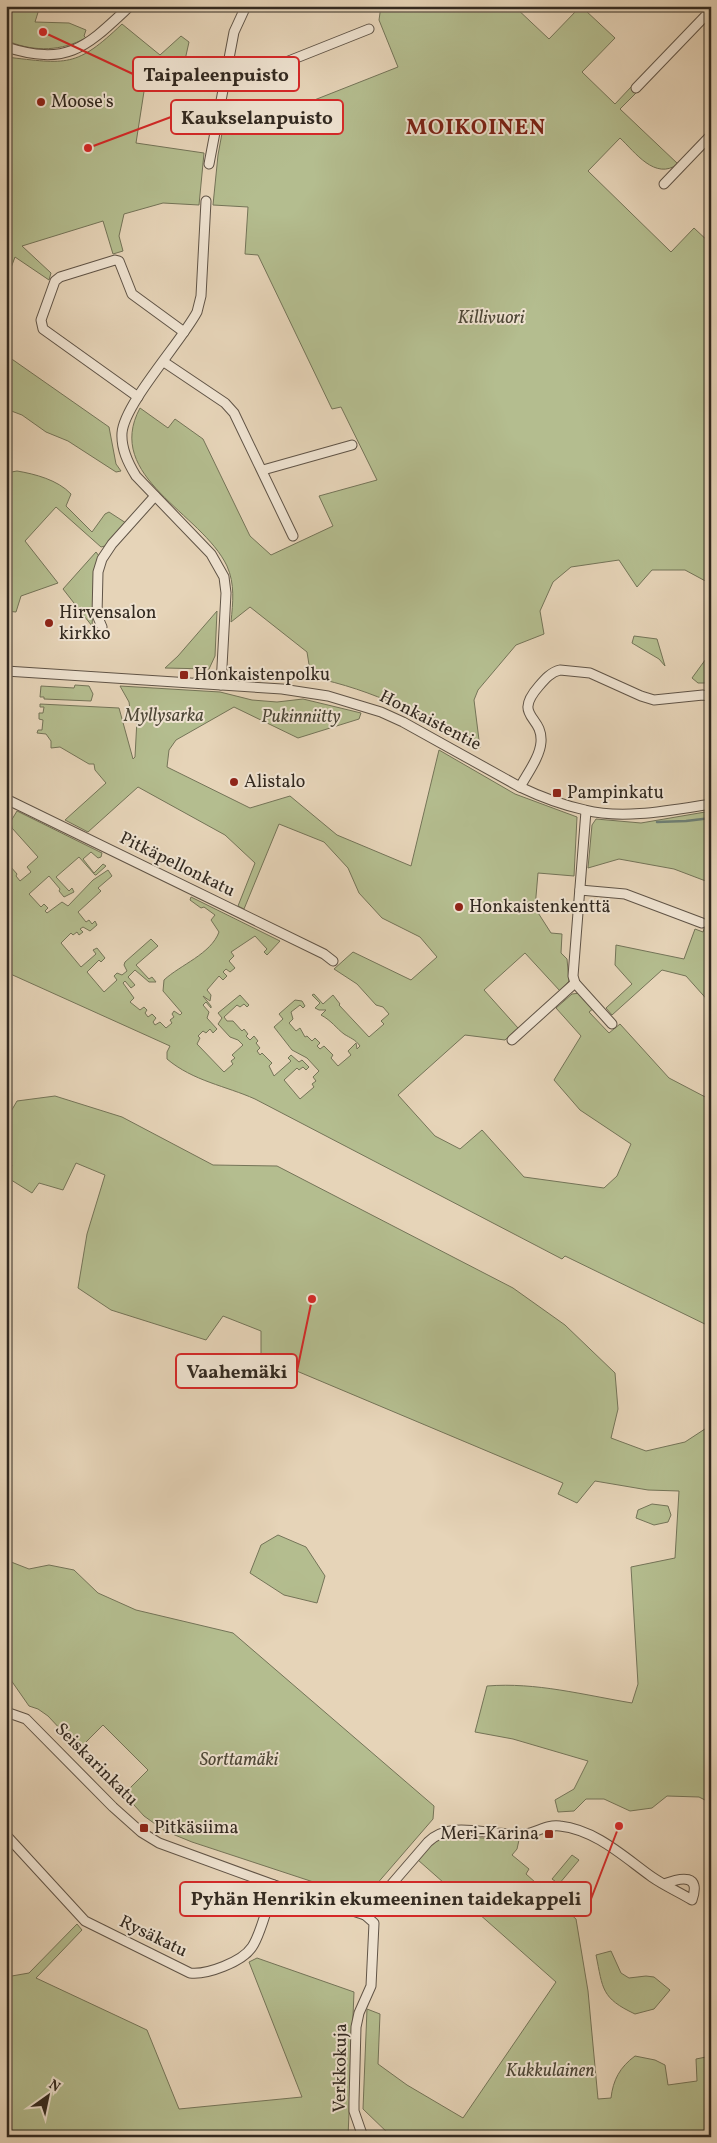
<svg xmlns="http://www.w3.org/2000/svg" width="717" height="2143" font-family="Vollkorn,serif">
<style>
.green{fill:#b4bd8f;stroke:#747458}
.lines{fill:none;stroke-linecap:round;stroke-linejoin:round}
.stream{stroke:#6e7f75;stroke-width:2.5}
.minor-casing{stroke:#605447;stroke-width:11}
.minor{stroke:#efe3d1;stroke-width:9}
.poi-dot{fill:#8f2418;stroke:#efe3d1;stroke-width:2}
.labels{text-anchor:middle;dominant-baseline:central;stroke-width:4;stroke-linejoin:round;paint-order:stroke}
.poi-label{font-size:18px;fill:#332a21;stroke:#efe3d1;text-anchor:start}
.park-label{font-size:18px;font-style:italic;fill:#4d4737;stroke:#efe3d1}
.street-label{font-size:18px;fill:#332a21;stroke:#efe3d1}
.district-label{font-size:22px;font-weight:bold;letter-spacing:1px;fill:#7a1f14;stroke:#efe3d1}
.leader{fill:none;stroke:#d62828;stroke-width:2}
.callout-dot{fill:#d62828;stroke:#efe3d1;stroke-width:2}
.callout{fill:#efe3d1;stroke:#d62828;stroke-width:2}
.callout-label{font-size:19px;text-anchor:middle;font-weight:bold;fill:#332a21}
</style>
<rect width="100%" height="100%" fill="#e6d4b8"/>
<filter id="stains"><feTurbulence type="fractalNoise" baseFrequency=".004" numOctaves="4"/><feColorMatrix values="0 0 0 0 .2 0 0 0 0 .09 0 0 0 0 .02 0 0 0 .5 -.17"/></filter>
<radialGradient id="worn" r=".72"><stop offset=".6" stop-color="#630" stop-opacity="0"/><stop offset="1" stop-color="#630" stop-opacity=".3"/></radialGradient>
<g class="green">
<path d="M6 6H40L35 22 69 23 86 30 84 36 86 38C61 51 36 52 10 42L6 41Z"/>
<path d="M381 6H514L549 39 577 10H585L615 38 582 72 615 104 631 87 637 92 620 109 678 164C655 181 635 152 620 138L588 171 671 252 694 228 711 244V584L685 570H652L637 587 619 560 571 567 553 582 540 611 544 634 516 645 478 690 474 700 480 748C423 716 375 690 311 677L307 652 250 607 231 622C233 602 235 584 227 566 202 513 103 477 140 408L168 428 175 419 203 439 250 536 271 555 333 526 319 496 377 480 341 407 332 409 258 255 245 254 248 207 213 205 218 155 225 117 256 123 398 67 379 20Z"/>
<path d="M122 24 160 55 181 36 189 42 185 60 145 85 136 143 204 153 199 205 163 203 124 214 119 236 123 251 113 254 103 221 22 246 51 273 49 280 15 257 6 281V57C67 64 76 68 122 24Z"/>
<polygon points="6,355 109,427 116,464 121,471 116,472 68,441 46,432 22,415 6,409"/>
<path d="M17 471C35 474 58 480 71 494L66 506 92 532 105 514 109 512 126 523 105 546 101 547 56 507 25 541 58 583 21 596 16 612 6 611V473Z"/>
<polygon points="96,552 99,556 95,573 92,626 63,589"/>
<polygon points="217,611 215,656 209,669 165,668 178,656"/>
<polygon points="634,636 657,639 665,666 659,659 632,643"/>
<polygon points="711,652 711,683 698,683 692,678"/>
<polygon points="75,685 89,686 93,694 91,701 44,699 44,697 40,697 41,686 74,688"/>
<path d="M120 686 220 692 252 700 277 702 303 699 361 713 359 719 298 738 234 707 176 740 169 750 167 767 250 808 290 796 337 835 411 866 439 750 515 794 577 817 574 876 538 873 535 908 551 933 562 934 561 953 567 959 569 981 560 991 525 953 484 990 518 1028 505 1040 465 1035 398 1095 435 1136 460 1149 482 1130 524 1177 604 1188 617 1176 631 1144 580 1110 554 1080 581 1036 556 1008 572 994 580 993 594 1008 589 1012 609 1033 620 1024 669 1078 711 1100V1327L565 1256 562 1259 255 1099C226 1086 193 1081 167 1059V1052L170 1046 6 972V865L10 866 17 874 16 876 20 881 31 872 27 867 38 857 12 828 11 821 17 811 102 853 101 857 98 858 91 852 83 859 94 873 103 864 106 866 96 875H95L79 857 56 877 69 891 72 888 74 892 64 897 59 891 60 889 49 876 29 894 41 907 44 904 48 908 45 911 47 913 62 902 68 906 93 880 108 870 112 876 98 888 101 891 78 912 86 922 89 920 92 924 95 921 97 925 90 931 83 927 80 929 83 932 79 935 77 932 73 935 71 933 61 943 81 967 96 954 93 950 97 948 105 958 101 962 99 960 87 972 104 992 117 980 114 976 117 973 122 975 127 971 124 965 125 962 151 939 158 946 136 965 149 979 152 977 156 982H149L135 970 128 977 135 985 131 988 125 981 123 983 134 998 130 1002 140 1010 144 1007 147 1010 145 1013 148 1017 152 1014 156 1018 153 1022 155 1025 160 1022 166 1028 172 1023 170 1020 174 1017 172 1014 174 1011 180 1015 182 1013 163 991 164 980C180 965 211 954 219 932L211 920 215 915 204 907 201 908 190 900 191 897 280 941 267 955 264 952 267 949 255 936 231 952 234 956 229 961 235 968 230 972 226 969 223 972 227 976 223 980 219 976 207 990 211 995 210 1001 203 996 211 1006V1008L206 1002 203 1005 209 1012 207 1018 217 1029 213 1033 210 1029 206 1033 203 1031 198 1036 200 1038 197 1044 224 1072 233 1064 231 1061 235 1058 232 1055 243 1045 238 1040 230 1037 218 1024 222 1018 218 1013 240 995 249 1005 247 1007 244 1004 240 1007 237 1005 224 1017 227 1021H233L242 1031 244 1029 248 1034 246 1036 250 1040 254 1036 258 1041 256 1043 260 1048 257 1051 260 1055 262 1053 272 1063 269 1066 274 1076 291 1061 288 1058 291 1055 299 1062 302 1060 309 1067 306 1070 303 1067 299 1070 297 1068 284 1080 300 1099 314 1087 312 1084 316 1081 313 1077 319 1071 307 1058 292 1050 274 1027 283 1019 279 1014 295 1000 302 1001 305 1006 303 1008 300 1005 291 1012 293 1019 289 1023 296 1031 300 1028 305 1037 307 1036 312 1041 315 1038 320 1043 317 1046 320 1049 324 1046 333 1055 331 1058 338 1066 351 1055 348 1051 356 1043 357 1049 360 1046C355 1039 350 1038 344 1034 336 1028 332 1021 321 1015L326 1010H319L315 1008 320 1003 312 995 314 994 323 1004 333 995 340 1004 339 1005 369 1037 384 1024 381 1021 389 1014 383 1007 376 1005 357 984 334 969 353 952 411 980 437 957 420 937 382 918 359 893 348 868 324 842 279 824 244 909 238 906 255 863 225 835 138 787 88 832 65 820 106 783 95 770 94 764H89L60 747 51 748V741L46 734 37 733 38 730H42L43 720 39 719V713H43L44 707H40V704L119 708 133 759 135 757 137 719 131 716 129 702Z"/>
<polygon points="711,811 711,883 674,869 619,859 588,868 592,825 596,819 641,823"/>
<polygon points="708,919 711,920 711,1004 686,976 662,970 612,1015 606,1008 632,984 615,965 616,945 684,959 695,929 703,932"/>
<path d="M55 1096 122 1117 213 1165 277 1166 513 1288 565 1325 615 1373 618 1409 611 1438 646 1451 685 1442 711 1425V1803L699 1797 667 1796 652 1808 630 1811 604 1799H586L574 1811 558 1812 555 1800 574 1789 588 1761 513 1739 475 1732 487 1686C536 1682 584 1695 632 1703L638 1684 631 1567 675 1558 679 1491 648 1490 595 1481 577 1503 558 1494 563 1483 261 1356V1331L223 1316 206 1340 111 1310 78 1288 87 1234 105 1175 76 1163 63 1190 39 1183 32 1193 8 1178 12 1165 6 1160V1120L17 1101Z"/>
<polygon points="652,1504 668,1506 671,1515 668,1522 654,1525 636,1518 638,1510"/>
<polygon points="278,1535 306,1547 325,1576 317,1603 284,1595 250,1573 261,1545"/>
<polygon points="6,1560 29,1569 49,1565 74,1570 98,1593 136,1610 233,1633 434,1806 433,1819 369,1893 362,1898 192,1842 165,1831 144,1816 124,1794 148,1770 103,1725 79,1749 48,1716 38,1709 29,1706 6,1673"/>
<path d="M447 1836 519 1840 517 1849 512 1855 529 1869 526 1874 576 1919 588 1991 598 2099 611 2098C613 2080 620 2067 635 2056L655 2060 665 2065 668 2085 697 2081 696 2059 711 2056V2137H392L363 2109 367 2009 380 2014 378 2064 407 2085 463 2118 556 1982 418 1860 435 1841Z"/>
<polygon points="572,1855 579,1860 559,1884 552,1879"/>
<polygon points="77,1924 82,1930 36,1978 147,2030 179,2109 302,2097 249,1962 257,1958 354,1992 348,2137 6,2137 6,1977 29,1973"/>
<path d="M611 1951 621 1973 629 1978 646 1976 654 1977 670 1990 654 2009 635 2014C601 1998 603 1989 596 1955Z"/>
</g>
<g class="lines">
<g class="stream">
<polyline points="707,819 710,846 709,880"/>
<polyline points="657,822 686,821 711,818"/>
</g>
<g class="minor-casing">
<g id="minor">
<path d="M6 47C69 67 87 46 130 6"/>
<polyline points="227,64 257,69 271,68 369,29"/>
<polyline points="636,88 711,10"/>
<polyline points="209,164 234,32 246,6"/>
<polyline points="664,184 711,135"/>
<path d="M206 201 201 296 197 312C181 342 124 404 122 433 121 449 128 463 136 476L211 554 224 577 226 593 221 685"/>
<polyline points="164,362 225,403 234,413 293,536"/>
<polyline points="138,397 43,329 41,320 55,281 60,277 115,260 119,261 132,294 184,332"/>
<polyline points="263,470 352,445"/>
<polyline points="102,627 97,615 98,572 102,559 112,544 155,496"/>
<path d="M6 671 282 689 328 696 381 712 403 722 520 787C541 797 562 805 585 810 623 820 672 810 711 804"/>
<path d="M520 787C527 774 540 757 541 742 543 715 512 717 539 686 545 679 551 672 560 670L590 673 641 696 654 700 703 695 711 697"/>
<polyline points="6,799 324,954 333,961"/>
<polyline points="586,811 573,976 575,983 612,1024"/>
<polyline points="580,890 625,894 702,923"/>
<polyline points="512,1040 575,983"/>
<path d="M6 1712 26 1719 113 1807 141 1832 159 1843 274 1885 365 1915 428 1842C447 1824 473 1831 497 1833 505 1833 515 1835 524 1834 537 1833 546 1824 560 1826 596 1830 624 1857 652 1877 665 1886 679 1892 692 1900 701 1874 682 1877 664 1884"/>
<path d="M6 1835 85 1921 190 1973C207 1975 242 1962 252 1947 261 1934 269 1901 274 1885"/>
<polyline points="363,2137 354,2111 354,2102 356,2027 359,2013 371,1986 374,1923 365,1915"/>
</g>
</g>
<use href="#minor" class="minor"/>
</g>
<g class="poi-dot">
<circle cx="41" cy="102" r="5"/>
<circle cx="49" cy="623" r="5"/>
<rect x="179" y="670" width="10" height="10" rx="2.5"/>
<circle cx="234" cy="782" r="5"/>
<rect x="552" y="788" width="10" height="10" rx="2.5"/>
<circle cx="459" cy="907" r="5"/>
<rect x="139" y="1823" width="10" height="10" rx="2.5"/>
<rect x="544" y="1829" width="10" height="10" rx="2.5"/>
</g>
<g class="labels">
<g class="poi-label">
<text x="51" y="102">Moose's</text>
<text x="59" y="613">Hirvensalon<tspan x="59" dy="21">kirkko</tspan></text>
<text x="194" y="675">Honkaistenpolku</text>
<text x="244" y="782">Alistalo</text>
<text x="567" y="793">Pampinkatu</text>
<text x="469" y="907">Honkaistenkenttä</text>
<text x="154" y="1828">Pitkäsiima</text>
<text x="539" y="1834" text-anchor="end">Meri-Karina</text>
</g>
<g class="park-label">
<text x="491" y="318">Killivuori</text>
<text x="164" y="716">Myllysarka</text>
<text x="301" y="717">Pukinniitty</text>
<text x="239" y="1760">Sorttamäki</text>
<text x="550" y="2071">Kukkulainen</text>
</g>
<g class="street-label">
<text transform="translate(430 721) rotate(27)">Honkaistentie</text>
<text transform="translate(177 865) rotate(26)">Pitkäpellonkatu</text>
<text transform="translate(96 1765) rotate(45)">Seiskarinkatu</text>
<text transform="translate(153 1937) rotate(26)">Rysäkatu</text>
<text transform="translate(341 2068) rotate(-89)">Verkkokuja</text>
</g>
<g class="district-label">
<text x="476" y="128">MOIKOINEN</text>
</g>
</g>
<path class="leader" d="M43 32L133 74M88 148L171 117M312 1299L297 1371M619 1826L591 1899"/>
<g class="callout-dot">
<circle cx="43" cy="32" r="5"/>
<circle cx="88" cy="148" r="5"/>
<circle cx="312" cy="1299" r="5"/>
<circle cx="619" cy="1826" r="5"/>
</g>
<g class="callout">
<rect x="133" y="57" width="166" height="34" rx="5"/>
<rect x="171" y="100" width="172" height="34" rx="5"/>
<rect x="176" y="1354" width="121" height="34" rx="5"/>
<rect x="180" y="1882" width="411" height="34" rx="5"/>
</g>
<g class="callout-label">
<text x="216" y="81">Taipaleenpuisto</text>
<text x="257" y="124">Kaukselanpuisto</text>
<text x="237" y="1378">Vaahemäki</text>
<text x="386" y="1905">Pyhän Henrikin ekumeeninen taidekappeli</text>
</g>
<rect width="717" height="2143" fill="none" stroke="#e6d4b8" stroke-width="25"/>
<rect x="8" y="8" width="702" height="2128" fill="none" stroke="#332a21" stroke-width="2.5"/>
<rect x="12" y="12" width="692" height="2118" fill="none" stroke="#332a21"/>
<g transform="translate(48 2096) rotate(33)" stroke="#efe3d1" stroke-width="4" paint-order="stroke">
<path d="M0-4L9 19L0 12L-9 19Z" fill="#332a21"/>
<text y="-8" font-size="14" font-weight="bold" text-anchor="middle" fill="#332a21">N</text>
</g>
<rect width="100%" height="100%" filter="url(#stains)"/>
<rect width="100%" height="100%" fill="url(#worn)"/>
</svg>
